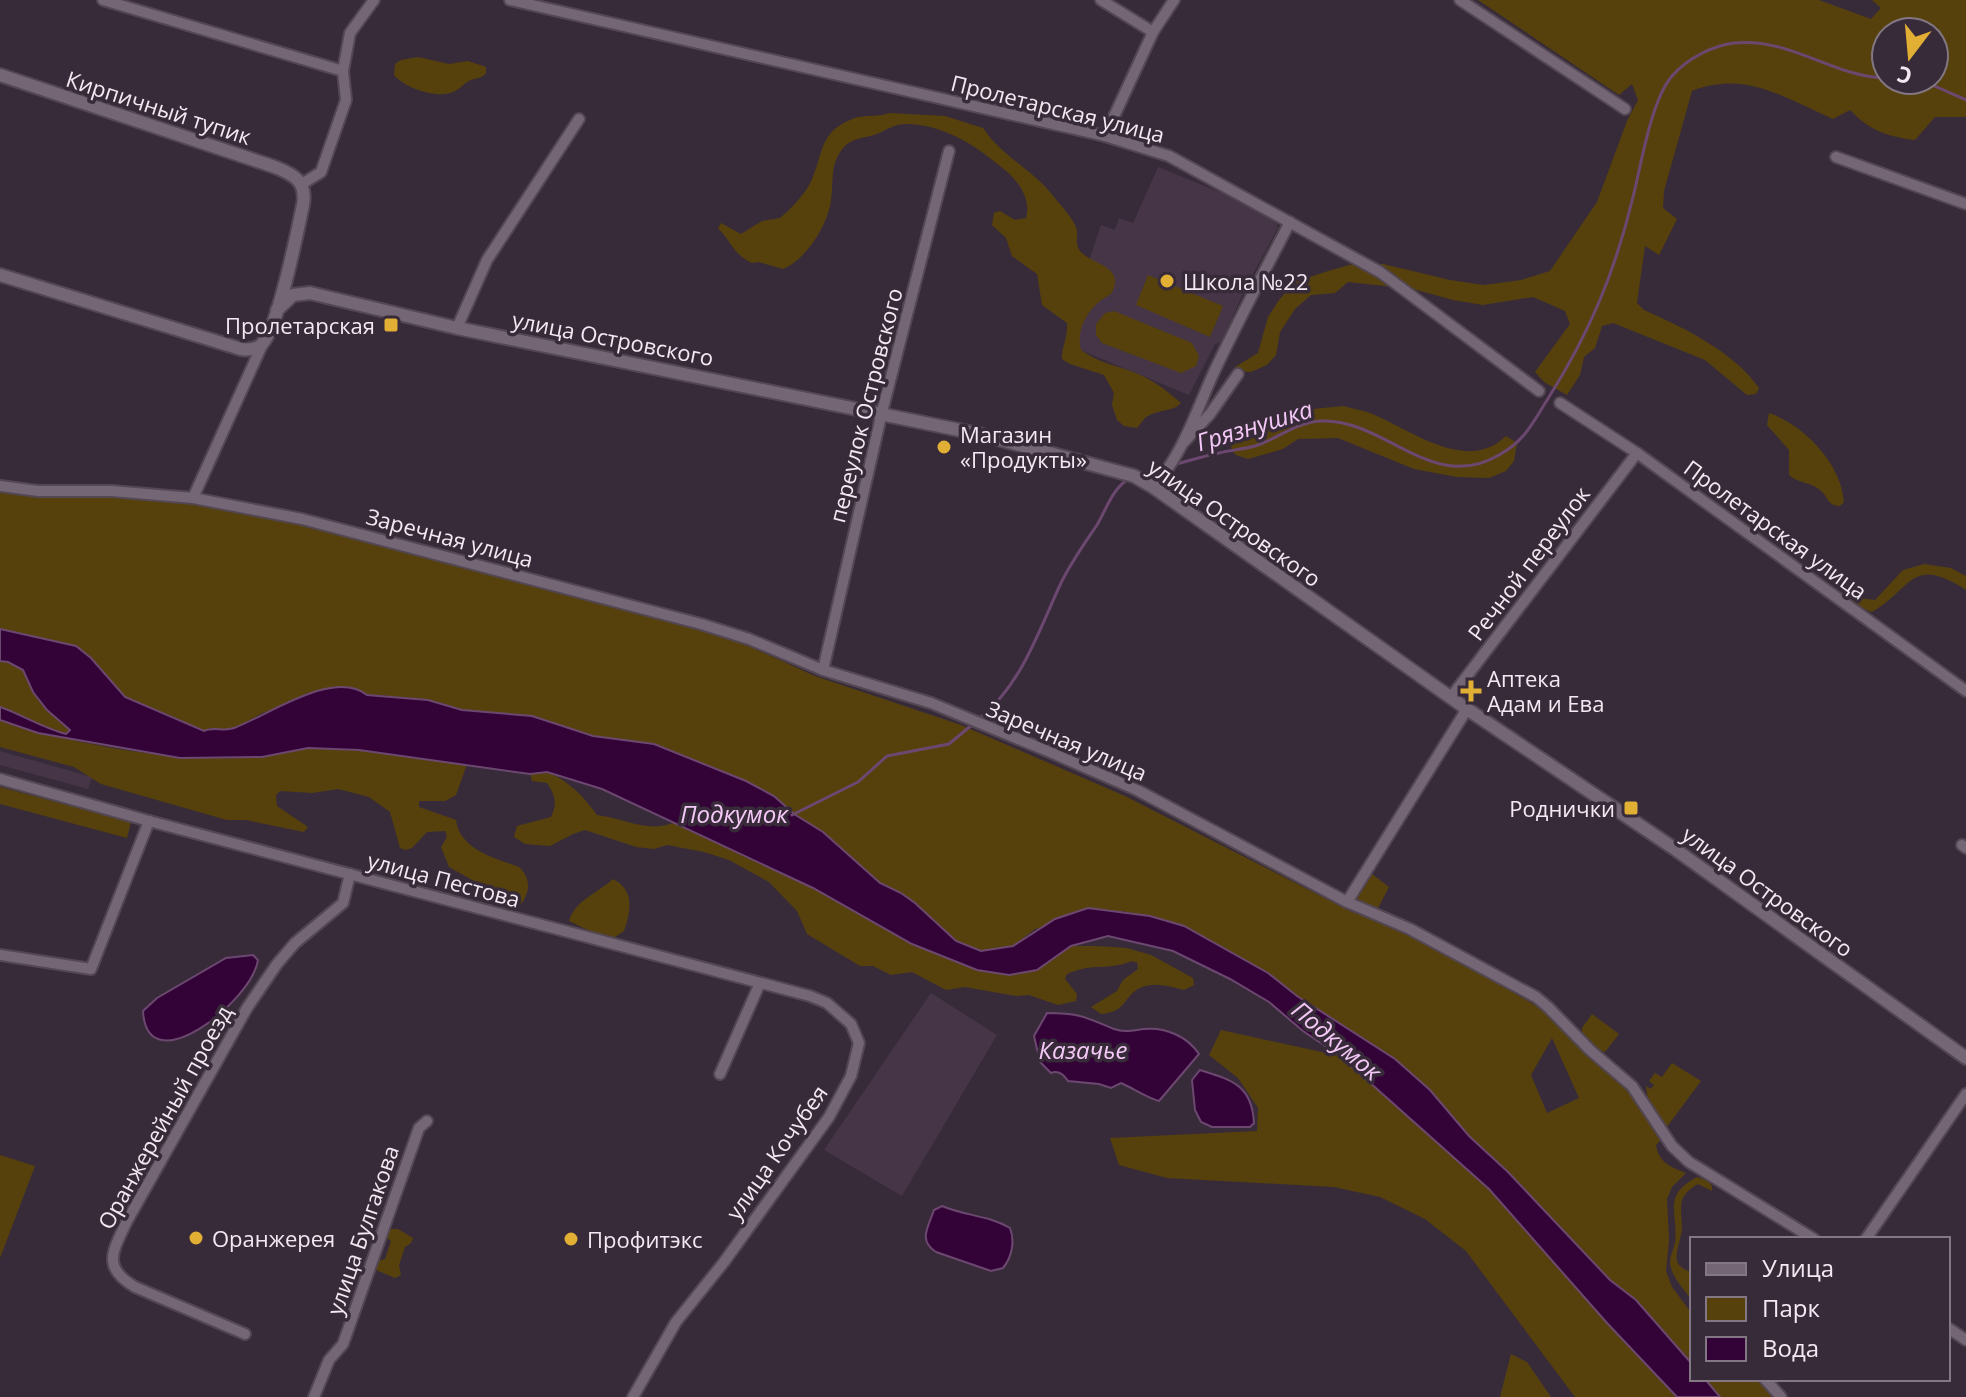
<svg xmlns="http://www.w3.org/2000/svg" width="1966" height="1397" font-family="'Open Sans',sans-serif">
<style>
.built{fill:#463546}
.green{fill:#56410d;fill-rule:evenodd}
.water{fill:#330338;stroke:#6c4870;stroke-width:2}
.lines{fill:none;stroke-linecap:round;stroke-linejoin:round}
.stream{stroke:#6c4870;stroke-width:3}
.minor-casing{stroke:#524752;stroke-width:14}
.tertiary-casing{stroke:#524752;stroke-width:16}
.minor{stroke:#756675;stroke-width:10}
.tertiary{stroke:#756675;stroke-width:12}
.poi-dot{fill:#e1af34;stroke:#382b39;stroke-width:3}
.labels{text-anchor:middle;dominant-baseline:central;stroke-width:7;stroke-linejoin:round;paint-order:stroke}
.street-label{font-size:22px;fill:#f2e9f2;stroke:#382b39}
.poi-label{font-size:22px;fill:#f2e9f2;stroke:#382b39;text-anchor:start}
.water-label{font-size:24px;font-style:italic;fill:#f4c8f7;stroke:#382b39}
</style>
<rect width="100%" height="100%" fill="#382b39"/>
<g class="built">
<polygon points="1158,167 1222,193 1265,216 1277,224 1278,228 1248,283 1221,342 1215,344 1189,395 1073,347 1083,279 1101,225 1115,230 1119,218 1133,223"/>
<polygon points="0,751 92,777 88,789 0,765"/>
<polygon points="931,993 997,1035 902,1196 824,1150"/>
</g>
<g class="green">
<path d="M1478 0H1819L1871 19 1881 8 1872 0H1966V117H1935L1915 140C1888 137 1869 130 1850 110L1833 119C1785 98 1745 70 1692 91L1664 191 1663 208 1677 219 1659 255 1645 246 1637 303 1644 310C1684 328 1733 351 1759 388L1756 394 1747 395 1705 360 1613 323 1602 326 1595 348 1584 357 1580 375 1567 395 1544 382 1535 372 1570 324 1565 311 1533 297 1483 305 1453 300 1413 289 1348 282 1335 293 1311 295 1295 309 1280 332 1276 355 1267 365 1251 372 1234 371 1235 367 1258 353 1268 317 1279 300 1295 282 1325 272 1349 265 1383 264 1450 280 1484 285 1521 280 1550 271 1597 202 1627 121 1638 100 1632 84 1619 95ZM1886 32H1934V80H1886Z"/>
<path d="M418 57 449 64 468 61 486 67V73C480 80 476 77 469 81 463 84 459 90 453 92 436 99 405 88 394 75L395 64 401 60Z"/>
<path d="M889 113 945 116 983 128C1001 156 1034 170 1054 197 1061 206 1072 217 1076 227 1079 236 1074 243 1080 251 1092 265 1127 266 1111 294 1091 304 1075 327 1081 350 1097 362 1115 365 1133 372 1152 379 1166 390 1181 403 1174 412 1156 409 1145 418 1142 421 1140 425 1137 428L1124 426 1117 420 1112 405 1114 393 1104 375 1070 364 1062 359C1061 349 1068 338 1067 323L1042 305 1037 274 1012 256 1006 238 992 225 994 213 1000 211 1015 220 1026 218C1032 197 1016 178 1000 166 974 144 941 124 906 124 895 124 886 130 877 134 858 140 847 137 837 158 831 169 833 188 831 200 828 225 806 260 783 269L758 262 752 263C734 255 731 241 718 228L721 223 741 234 762 221 780 218C791 209 807 192 812 179 824 151 819 133 852 119 863 114 877 118 889 113Z"/>
<polygon points="1148,275 1223,306 1210,337 1136,305"/>
<polygon points="1114,311 1192,343 1199,356 1196,366 1181,373 1102,343 1096,335 1096,324 1105,313"/>
<path d="M1343 406C1351 408 1359 410 1367 412 1401 424 1451 464 1490 447 1496 445 1501 440 1506 436L1517 443 1514 461 1506 471 1489 478 1457 477 1414 469 1338 438 1298 439 1283 449 1248 459 1236 455 1232 451 1231 445 1237 435 1254 426 1303 410Z"/>
<path d="M1769 413C1804 425 1841 463 1844 502L1840 506C1826 505 1829 497 1820 490 1811 482 1799 484 1789 475V450L1767 425Z"/>
<path d="M0 490 30 496 125 495 191 501 311 526 663 618 744 644 815 676 961 725 1125 796 1352 912 1409 934 1448 954 1550 1014C1563 1025 1571 1039 1584 1051 1614 1078 1650 1099 1660 1141L1656 1145C1659 1163 1671 1167 1686 1173L1672 1187 1667 1199 1669 1240 1666 1271 1672 1287 1692 1314V1364L1636 1300 1610 1280 1508 1172 1469 1136 1430 1090 1395 1059 1297 996 1268 973 1184 926 1123 911 1035 929 1013 946 981 951 956 941 915 903 901 893 880 883 823 832 794 814 774 796 746 781 654 744 593 736 532 716 462 710 442 703 382 695 307 693 288 705 262 713 238 727 225 731 210 728 204 731 125 697 91 658 76 646 0 629ZM1552 1038 1579 1098 1547 1113 1531 1075Z"/>
<path d="M1924 564 1951 568 1966 576V590C1911 555 1914 587 1872 612L1851 604 1841 593 1844 591 1859 598 1875 600 1903 570Z"/>
<path d="M0 661 8 662 23 670 33 692 47 710 71 730 66 734C42 728 23 716 0 707Z"/>
<path d="M0 720C79 746 176 763 260 757 276 755 292 749 308 748 360 744 416 757 467 764L456 795 445 801H419V807L456 820C460 850 495 858 519 867 531 878 530 891 522 903 504 907 485 899 472 886V880L449 867 441 847 447 837 445 831 427 832 412 848 406 850 400 848 390 812 369 797 338 789 312 793 280 791 276 795 277 806 308 827 304 832 246 820H227L101 784 74 767 0 747Z"/>
<path d="M547 772C568 780 584 797 597 815 623 818 648 833 673 823L813 888 912 944 977 970H1037L1071 946H1096L1127 948 1151 955 1193 978 1194 985 1184 990C1169 986 1152 981 1138 989 1123 998 1126 1012 1101 1014L1091 1007 1117 991 1123 980 1138 969 1137 962C1129 960 1126 964 1118 965 1096 969 1091 964 1067 974L1065 979 1077 994 1076 1001 1058 1005 1029 995 1016 996 965 987 946 990 912 972 891 975 873 966H860L807 934 797 911 769 882 729 860 704 852 667 845 654 849 636 847 585 830 573 834 550 846 525 844 514 837 517 826 551 817C557 804 556 796 547 783L532 781 530 774Z"/>
<polygon points="0,787 131,822 127,838 0,804"/>
<polygon points="1372,874 1389,887 1377,910 1358,903 1357,900 1368,875"/>
<path d="M613 879C635 890 631 911 624 931L615 937 600 936 569 921C576 899 597 894 613 879Z"/>
<polygon points="1592,1014 1619,1034 1605,1052 1599,1050 1582,1032 1582,1028"/>
<polygon points="1221,1030 1340,1056 1489,1189 1607,1323 1677,1397 1575,1397 1466,1251 1425,1219 1380,1197 1334,1187 1167,1178 1119,1165 1110,1138 1257,1131 1258,1108 1238,1078 1209,1055"/>
<polygon points="1672,1063 1701,1081 1666,1128 1648,1101 1646,1086 1651,1089 1654,1085 1649,1081 1655,1073 1662,1077"/>
<polygon points="0,1155 35,1166 0,1258"/>
<path d="M1697 1177 1708 1181 1712 1186V1191L1698 1184C1675 1197 1682 1208 1682 1229 1681 1239 1675 1252 1677 1261 1679 1268 1687 1270 1692 1273V1300C1685 1291 1674 1279 1671 1268 1668 1259 1673 1252 1675 1243 1679 1213 1661 1196 1697 1177Z"/>
<polygon points="389,1229 398,1229 413,1238 411,1243 405,1247 399,1265 401,1275 395,1278 376,1270 378,1261 385,1259 391,1241 387,1238"/>
<polygon points="1511,1354 1527,1362 1551,1397 1500,1397"/>
<polygon points="1705,1379 1759,1379 1776,1397 1720,1397"/>
</g>
<g class="water">
<path d="M0 629 76 646 91 658 125 697 204 731C214 726 223 732 234 728 267 716 334 668 367 695L428 700 462 710 532 716 593 736 654 744 746 781 774 796 794 814 823 832 880 883 901 893 915 903 956 941 981 951 1013 946 1055 919 1088 908 1150 916 1184 926 1268 973 1297 996 1395 1059 1430 1090 1469 1136 1508 1172 1610 1280 1636 1300 1692 1364V1379H1705L1720 1397H1677L1607 1323 1489 1189 1340 1056 1303 1031 1269 1002 1230 979 1173 951 1108 936 1071 946 1037 970 1009 975 977 970 912 944 813 888 602 789 547 772 530 774 359 750 308 748 262 757 180 758 38 733 0 720V707C23 715 42 728 66 734L70 730 47 710 33 692 23 670 8 662 0 661Z"/>
<path d="M253 955 258 960C252 1001 147 1085 143 1011L157 998 226 958Z"/>
<path d="M1047 1013C1079 1013 1085 1017 1114 1029 1125 1033 1134 1030 1144 1029 1165 1027 1187 1036 1199 1054L1159 1101C1145 1097 1135 1089 1121 1083L1111 1088 1099 1084 1068 1081C1064 1075 1058 1070 1051 1073L1040 1062 1034 1036Z"/>
<path d="M1200 1070C1232 1080 1252 1085 1254 1123L1250 1127H1212L1201 1122 1195 1110 1192 1080Z"/>
<path d="M942 1206C965 1216 988 1215 1010 1228 1015 1241 1012 1257 1003 1268L991 1271 936 1252C918 1241 928 1227 934 1210Z"/>
</g>
<g class="lines">
<g class="stream">
<polyline points="1921,80 1966,100"/>
<path d="M1173 465C1188 461 1204 456 1219 453 1231 450 1244 449 1255 446 1278 439 1297 421 1323 421 1386 420 1433 494 1499 455 1526 440 1533 422 1549 397 1590 332 1615 272 1633 197 1641 166 1651 100 1672 76 1687 59 1711 46 1734 43 1790 37 1833 77 1886 78"/>
<polyline points="1138,475 1165,467"/>
<path d="M979 719C1022 684 1038 632 1061 583 1071 562 1084 544 1097 525 1106 510 1112 490 1127 480"/>
<polyline points="792,815 858,782 887,756 949,744 973,724"/>
</g>
<g class="minor-casing">
<g id="minor">
<polyline points="103,0 343,71"/>
<polyline points="510,0 1105,136 1169,156 1380,272 1539,391"/>
<polyline points="1101,0 1153,32"/>
<polyline points="1460,0 1625,109"/>
<polyline points="1105,136 1153,32 1174,0"/>
<polyline points="1836,157 1966,204"/>
<polyline points="302,184 321,172 346,100 343,71 350,33 374,0"/>
<polyline points="457,328 487,260 579,119"/>
<polyline points="1560,403 1637,453 1966,691"/>
<polyline points="1184,442 1210,414 1238,374"/>
<polyline points="0,486 38,491 112,491 193,498 302,519 701,624 749,639 823,670 931,703 1050,752 1137,790 1347,902 1410,929 1447,949 1536,997 1548,1007 1590,1050 1632,1086 1672,1146 1689,1162 1814,1239"/>
<path d="M1153 487C1182 457 1197 409 1214 372 1238 321 1264 272 1290 222"/>
<polyline points="193,498 263,343"/>
<polyline points="823,670 882,412 949,151"/>
<polyline points="1451,697 1637,453"/>
<polyline points="0,779 149,821 810,996 827,1003 851,1024 859,1043 851,1076 829,1117 724,1262 676,1322 633,1397"/>
<polyline points="1962,845 1966,848"/>
<polyline points="1347,902 1467,709"/>
<polyline points="0,955 91,969 149,821"/>
<polyline points="720,1074 760,983"/>
<polyline points="1866,1239 1966,1094"/>
<polyline points="1948,1328 1966,1340"/>
<path d="M245 1334 135 1287C101 1267 113 1251 127 1221L247 1008 277 964 295 943 343 903 350 874"/>
<polyline points="1765,1379 1781,1397"/>
<polyline points="314,1397 329,1360 343,1344 419,1128 427,1121"/>
</g>
</g>
<g class="tertiary-casing">
<g id="tertiary">
<path d="M0 75 275 167C295 175 307 182 303 205 297 232 278 332 260 346 254 350 248 350 241 349L0 275"/>
<polyline points="277,310 293,295 310,293 457,328 979,434 1134,476 1153,487 1467,709 1672,847 1966,1058"/>
</g>
</g>
<use href="#minor" class="minor"/>
<use href="#tertiary" class="tertiary"/>
</g>
<g class="poi-dot">
<circle cx="1167" cy="281" r="8"/>
<rect x="383" y="317" width="16" height="16" rx="4"/>
<circle cx="944" cy="447" r="8"/>
<path d="M1467 679h8v8h8v8h-8v8h-8v-8h-8v-8h8z"/>
<rect x="1623" y="800" width="16" height="16" rx="4"/>
<circle cx="196" cy="1238" r="8"/>
<circle cx="571" cy="1239" r="8"/>
</g>
<g class="labels">
<g class="street-label">
<text transform="translate(159 107) rotate(18)">Кирпичный тупик</text>
<text transform="translate(1058 108) rotate(14)">Пролетарская улица</text>
<text transform="translate(613 338) rotate(11)">улица Островского</text>
<text transform="translate(865 405) rotate(-76)">переулок Островского</text>
<text transform="translate(1235 522) rotate(35)">улица Островского</text>
<text transform="translate(1776 529) rotate(36)">Пролетарская улица</text>
<text transform="translate(450 537) rotate(15)">Заречная улица</text>
<text transform="translate(1528 563) rotate(-53)">Речной переулок</text>
<text transform="translate(1067 740) rotate(23)">Заречная улица</text>
<text transform="translate(444 879) rotate(15)">улица Пестова</text>
<text transform="translate(1768 891) rotate(36)">улица Островского</text>
<text transform="translate(164 1117) rotate(-61)">Оранжерейный проезд</text>
<text transform="translate(776 1152) rotate(-55)">улица Кочубея</text>
<text transform="translate(362 1230) rotate(-71)">улица Булгакова</text>
</g>
<g class="poi-label">
<text x="1183" y="281">Школа №22</text>
<text x="375" y="325" text-anchor="end">Пролетарская</text>
<text x="960" y="434">Магазин<tspan x="960" dy="25">«Продукты»</tspan></text>
<text x="1487" y="678">Аптека<tspan x="1487" dy="25">Адам и Ева</tspan></text>
<text x="1615" y="808" text-anchor="end">Роднички</text>
<text x="212" y="1238">Оранжерея</text>
<text x="587" y="1239">Профитэкс</text>
</g>
<g class="water-label">
<text transform="translate(1254 425) rotate(-17)">Грязнушка</text>
<text x="734" y="813">Подкумок</text>
<text transform="translate(1337 1040) rotate(40)">Подкумок</text>
<text x="1083" y="1049">Казачье</text>
</g>
</g>
<rect x="1690" y="1237" width="260" height="144" fill="#382b39" stroke="#827783" stroke-width="2"/>
<rect x="1706" y="1263" width="40" height="12" fill="#756675" stroke="#827783" stroke-width="2"/>
<text x="1762" y="1277" font-size="24" fill="#f2e9f2">Улица</text>
<rect x="1706" y="1297" width="40" height="24" fill="#56410d" stroke="#827783" stroke-width="2"/>
<text x="1762" y="1317" font-size="24" fill="#f2e9f2">Парк</text>
<rect x="1706" y="1337" width="40" height="24" fill="#330338" stroke="#827783" stroke-width="2"/>
<text x="1762" y="1357" font-size="24" fill="#f2e9f2">Вода</text>
<g transform="translate(1910 56) rotate(196)"><circle r="38" fill="#382b39" stroke="#827783" stroke-width="2"/>
<path d="M0-6L14 30L0 20L-14 30Z" fill="#e1af34"/>
<text y="-12" font-size="22" font-weight="bold" text-anchor="middle" fill="#f2e9f2">С</text>
</g>
</svg>
